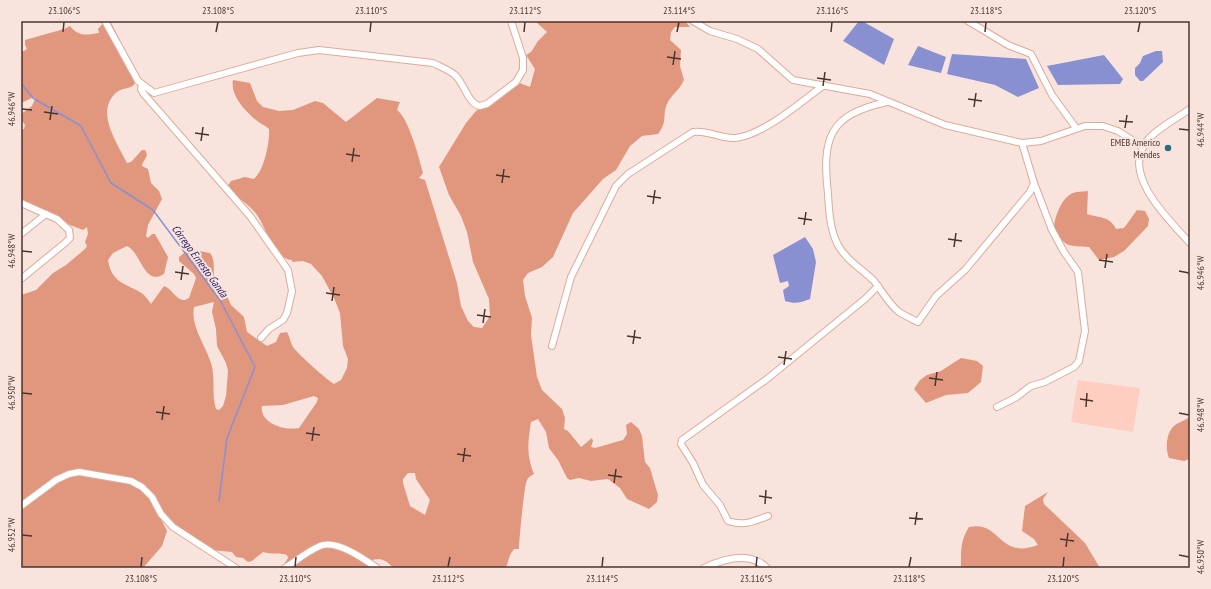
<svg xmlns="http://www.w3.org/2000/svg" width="1211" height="589" font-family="'PT Sans Narrow',sans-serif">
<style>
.green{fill:#fecfc0}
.forest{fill:#e1967e;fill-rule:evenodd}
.water{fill:#8990d2}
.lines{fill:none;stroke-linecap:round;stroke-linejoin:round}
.stream{stroke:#8990d2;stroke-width:1.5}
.minor-casing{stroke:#ddab9b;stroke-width:8}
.minor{stroke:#fff;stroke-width:6}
.ticks{fill:none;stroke:#4a352f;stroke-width:1.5}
.poi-dot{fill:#2a6d7e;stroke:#f9e4dd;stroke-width:1.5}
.labels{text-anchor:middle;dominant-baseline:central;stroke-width:4;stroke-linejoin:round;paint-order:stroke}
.poi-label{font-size:10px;fill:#4a352f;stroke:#f9e4dd;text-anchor:end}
.water-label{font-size:11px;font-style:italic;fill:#25206d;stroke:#f9e4dd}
.neatline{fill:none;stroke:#4a352f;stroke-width:1.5}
.ticks-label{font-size:10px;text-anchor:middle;fill:#4a352f}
</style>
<rect width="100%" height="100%" fill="#f9e4dd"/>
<polygon class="green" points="1078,380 1140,388 1133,432 1071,422"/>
<g class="forest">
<path d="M105 21H110L119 38 135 80 134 85C129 89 122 88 117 92 94 111 117 142 127 163L131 162 142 150H145C150 157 143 159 142 166L148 169 151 183 159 191 162 199 148 225 146 236 148 238 152 234H155L168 257 164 274C144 287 141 252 127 246L113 253 108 260C112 284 126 283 143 294 146 297 149 301 151 304L164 286C173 289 175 300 185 300L189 298 196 278 194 274 179 261V257L189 249 210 253C216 260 213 271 214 280L224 289 231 305 244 317 247 332 267 346 276 342 280 333 287 332C290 337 290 342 293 347 299 355 326 379 334 384L341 380 347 368 348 359 343 346 340 313 334 298 322 276 311 264 303 261 292 262V260C274 259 266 227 257 215 249 203 235 198 227 187L231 181 245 177 254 179C264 171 270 142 269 129 265 125 260 124 256 120 245 111 230 95 233 80L250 83 257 101 263 107 279 111 293 110 315 101 323 103 346 122 377 98 400 102 397 110C409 119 419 158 423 173L419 178 425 180 457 283 461 306 468 321 474 327 482 328 490 316 489 299 473 262 467 232 461 216 449 195 439 167 466 123 476 111 517 82 530 87 535 69 526 55 531 52 538 41 547 32 535 21H685L690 27H675L671 32 670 40 681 50 680 66 684 80C679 91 671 95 667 104 662 116 668 121 658 134L642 136 630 146 616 170 603 179 573 213 553 257 542 267 528 273 523 280 525 296 532 318 531 335 537 377 542 390 562 409 565 418 564 429 568 431 581 447 592 438 593 441 591 447 595 448 623 440 627 434 626 425 631 422 639 429 642 436 645 462 650 468 658 495 657 502 649 509 627 499 620 488 608 479 591 481 579 478 570 480 567 478 558 460 549 448 546 432 538 419 531 422C528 442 526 454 534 474 531 476 528 477 527 480 524 486 519 542 519 549H514L510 555 506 568H393C386 560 382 558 371 560L370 563 372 568H282L288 558 287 555C280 552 271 555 263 552L252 561 248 562 243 558 236 557 232 552 211 550 160 517 167 531 162 546 143 568H21V295L36 290 53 273 66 265 85 249 87 246 85 242 88 234 87 227 83 230 70 225 58 218 21 201V129H24L25 125 21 119V114L32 106 35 99 34 97 21 103V51H24L27 49 25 45V40L64 29 70 26C79 37 86 35 99 33L98 29ZM214 302 212 312 216 329 217 346 226 363 228 371 226 396 223 406 219 410 216 409C211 394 216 378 211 363 206 346 190 326 194 307ZM314 396 318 398 317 402 299 428C285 431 259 423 262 406L283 405ZM408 473H415L416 479 430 500 425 515 410 506 403 483V479Z"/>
<path d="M1088 191 1087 214C1099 218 1110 216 1116 229L1124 228 1137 210 1145 211 1149 219 1148 226 1124 251 1114 257 1099 260 1089 247C1068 246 1063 247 1054 227 1055 216 1062 197 1073 193 1077 191 1083 192 1088 191Z"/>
<polygon points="961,358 977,361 983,366 981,382 968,393 946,395 926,403 914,389 920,380 927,375 941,371"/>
<path d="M1190 417V459L1184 461 1169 458C1165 448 1166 432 1175 425 1179 422 1186 420 1190 417Z"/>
<path d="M1048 492 1043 499 1044 504 1085 543 1100 568H961C961 552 960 541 969 527 1001 520 998 560 1038 545L1034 539 1022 531 1025 506Z"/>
</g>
<g class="water">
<polygon points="859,21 862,21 894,39 884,65 843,41"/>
<polygon points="918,46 946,57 941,73 908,65"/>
<polygon points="1156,51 1162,51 1163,62 1143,81 1140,81 1135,75 1135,68 1140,63 1143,56"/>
<polygon points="952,54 1026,59 1039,88 1018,97 995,85 947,74"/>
<polygon points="1104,55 1123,79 1120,84 1058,85 1047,66"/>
<path d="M805 237 813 249 816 262 810 299C800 303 795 304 785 301L783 290 789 286 788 281 780 283 773 255Z"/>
</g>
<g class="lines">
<polyline class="stream" points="21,83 33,98 81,126 111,183 153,210 220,300 255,367 227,438 219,501"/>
<g class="minor-casing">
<g id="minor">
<path d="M105 21 138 81 154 93 298 53 319 50 433 63C441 67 449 70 455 75 464 83 468 104 480 106L487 104 516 82 523 70V58L511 21"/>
<polyline points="693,21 710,31 737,39 758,49 793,80 870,94 945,125 1022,143 1041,141 1085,126 1103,126 1118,131 1143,147"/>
<polyline points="968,21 1008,45 1031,54 1052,95 1076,128"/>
<polyline points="142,85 141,89 143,93 250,216 288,270 292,291 287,313 283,320 269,329 261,338"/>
<path d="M887 102C828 115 822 138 828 194 829 211 830 230 838 245 846 260 862 269 874 281 882 291 889 304 899 312 905 316 912 319 918 322L936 296 965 270 1030 192 1034 183"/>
<path d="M1190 109C1176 119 1157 128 1146 142 1121 175 1170 221 1190 243"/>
<polyline points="21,203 57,219 69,230 70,238 65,243 21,279"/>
<polyline points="21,234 46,214"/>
<path d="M552 346 571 277 616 186 628 174 693 132C708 130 721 139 735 138 762 136 801 102 824 85"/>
<polyline points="997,407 1015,398 1031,386 1045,382 1074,367 1079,361 1085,331 1078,272 1064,252 1052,230 1034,183 1022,143"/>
<polyline points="21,506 56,480 69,474 79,472 131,481 142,487 152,497 161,514 173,527 236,568"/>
<path d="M768 516C753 522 743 526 728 521L720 505 703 485 693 463 681 444 682 440 767 379 865 299 878 286"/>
<path d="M285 568C296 561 308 551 320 546 336 539 364 559 377 568"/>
<path d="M704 568C723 559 750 551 767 568"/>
</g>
</g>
<use href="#minor" class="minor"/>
</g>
<path class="ticks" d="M63 32 64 22M216 32 218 22M370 32 371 22M524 32 525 22M677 32 679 22M831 32 832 22M985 32 986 22M1138 32 1140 22M667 57 681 59M673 65 675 51M817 78 831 80M823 86 825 72M968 99 982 101M974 107 976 93M22 109 32 110M44 112 58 114M50 120 52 106M1119 121 1133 122M1125 128 1127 115M1179 129 1189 130M195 133 209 135M201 141 203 127M346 154 360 156M352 162 354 148M496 175 510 177M502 183 504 169M647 196 661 198M653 204 655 190M798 218 812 220M804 225 806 212M948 239 962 241M954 247 956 233M22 251 32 252M1099 260 1113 262M1105 268 1107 254M1179 271 1189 273M175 272 189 274M181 280 183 266M326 293 340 295M332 301 334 287M477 315 491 317M483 323 485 309M627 336 641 338M633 344 635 330M778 357 792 359M784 365 786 351M929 378 943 380M935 386 937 372M22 393 32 394M1080 399 1093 401M1086 407 1087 393M156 412 170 414M1179 413 1189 415M162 420 164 406M306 433 320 435M312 441 314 427M457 454 471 456M463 462 465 448M608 475 622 477M614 483 616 469M759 496 772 498M765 504 766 490M909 518 923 519M915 525 917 512M22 535 32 536M1060 539 1074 541M1066 547 1068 533M1179 555 1189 557M141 567 142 557M295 567 296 557M448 567 450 557M602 567 603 557M756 567 757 557M909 567 911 557M1063 567 1064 557"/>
<circle class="poi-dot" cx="1168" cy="148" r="4"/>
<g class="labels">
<g class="poi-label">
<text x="1160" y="142">EMEB Americo<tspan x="1160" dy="12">Mendes</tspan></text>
</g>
<g class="water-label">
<text transform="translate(200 261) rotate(54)">Córrego Ernesto Ganda</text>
</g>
</g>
<rect width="1211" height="589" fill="none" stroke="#f9e4dd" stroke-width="44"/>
<rect x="22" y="22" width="1167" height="545" class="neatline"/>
<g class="ticks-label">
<text x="64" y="14">23.106°S</text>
<text x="218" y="14">23.108°S</text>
<text x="371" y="14">23.110°S</text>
<text x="525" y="14">23.112°S</text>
<text x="679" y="14">23.114°S</text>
<text x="832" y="14">23.116°S</text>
<text x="986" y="14">23.118°S</text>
<text x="1140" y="14">23.120°S</text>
<text transform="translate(11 109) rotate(-90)" y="4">46.946°W</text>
<text transform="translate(1200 130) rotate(-90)" y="4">46.944°W</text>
<text transform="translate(11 251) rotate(-90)" y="4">46.948°W</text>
<text transform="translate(1200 273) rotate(-90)" y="4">46.946°W</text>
<text transform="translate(11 393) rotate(-90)" y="4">46.950°W</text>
<text transform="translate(1200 415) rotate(-90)" y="4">46.948°W</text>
<text transform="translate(11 535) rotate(-90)" y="4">46.952°W</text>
<text transform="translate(1200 557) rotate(-90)" y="4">46.950°W</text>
<text x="141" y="582">23.108°S</text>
<text x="295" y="582">23.110°S</text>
<text x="448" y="582">23.112°S</text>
<text x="602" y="582">23.114°S</text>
<text x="756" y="582">23.116°S</text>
<text x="909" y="582">23.118°S</text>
<text x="1063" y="582">23.120°S</text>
</g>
</svg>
